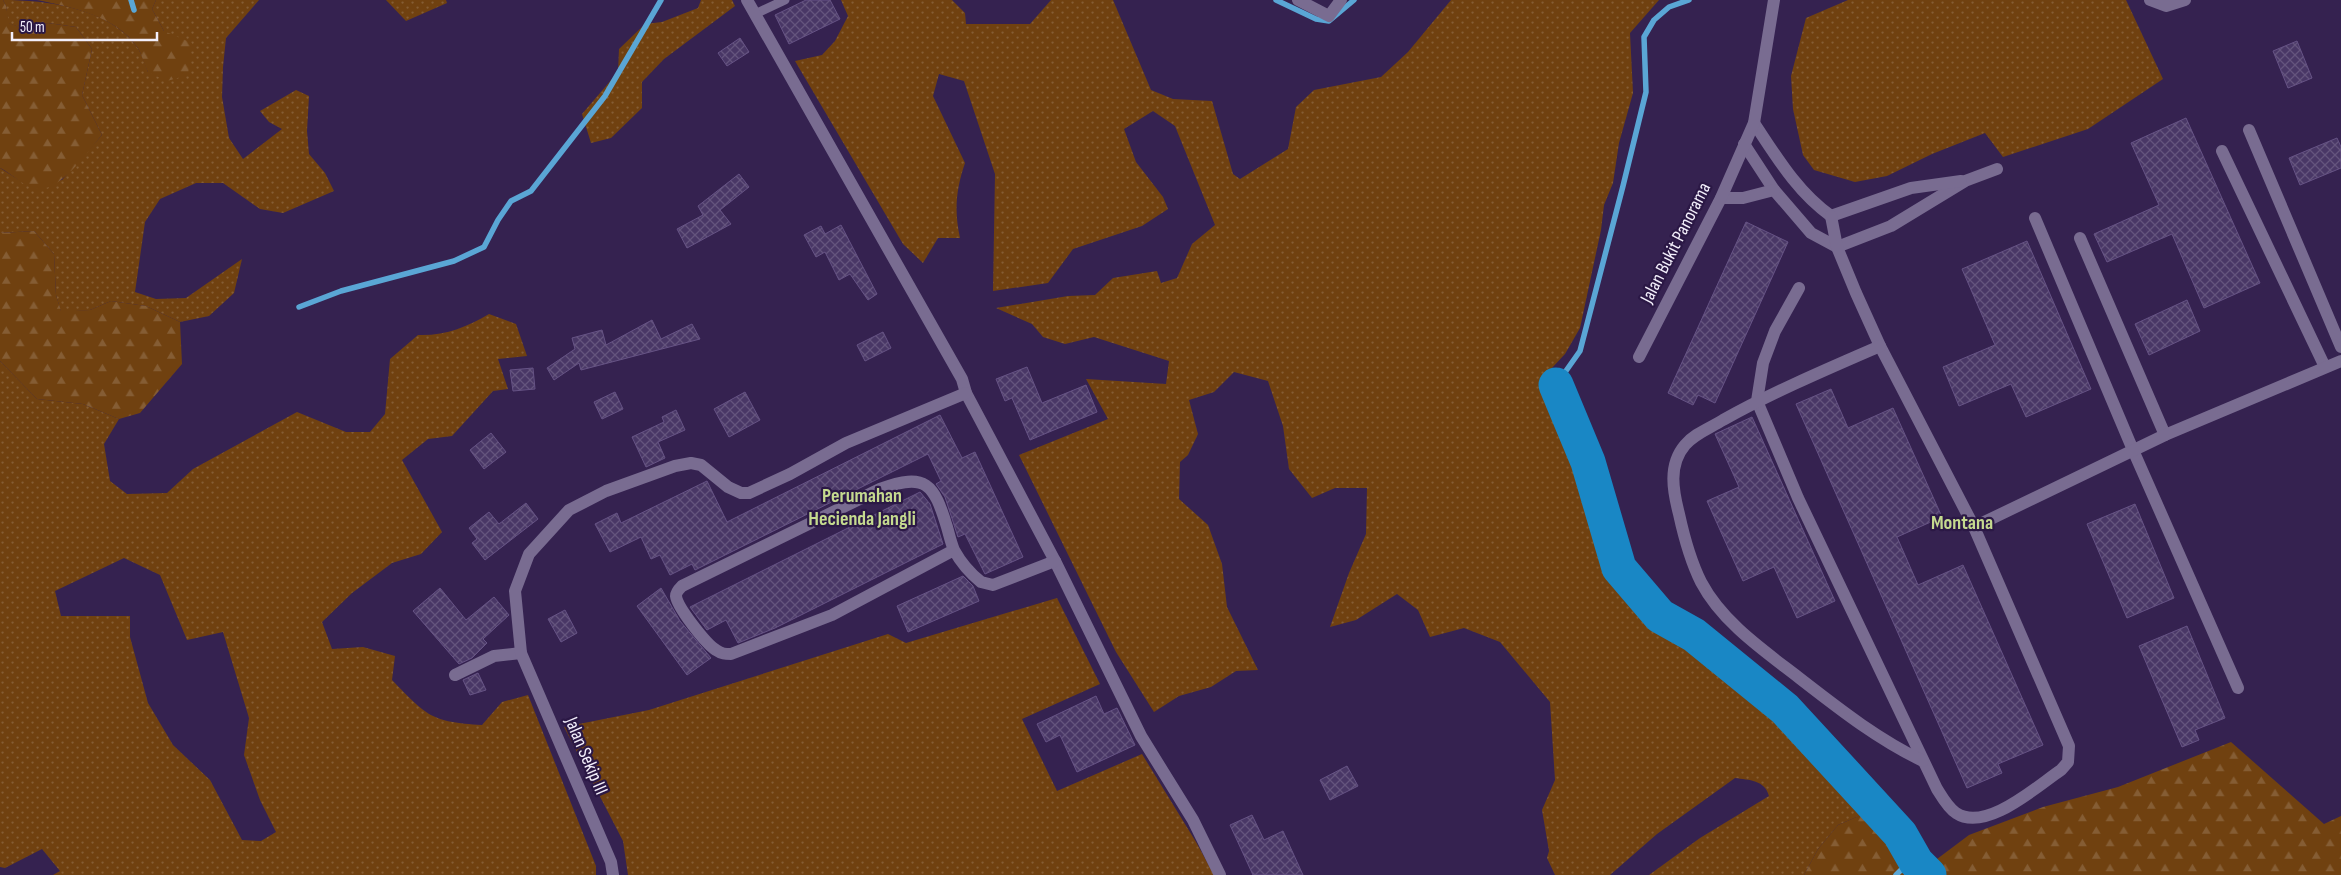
<svg xmlns="http://www.w3.org/2000/svg" width="2341" height="875" font-family="'Sofia Sans Condensed',sans-serif">
<style>
.grass{fill:url(#grass-dots);fill-rule:evenodd}
.forest{fill:url(#forest-firs)}
.lines{fill:none;stroke-linecap:round;stroke-linejoin:round}
.stream{stroke:#5aa6d5;stroke-width:5.5}
.river{stroke:#1987c5;stroke-width:35}
.building{fill:url(#building-cross-hatch);stroke:#665385}
.service{stroke:#796c91;stroke-width:9}
.minor{stroke:#796c91;stroke-width:12}
.labels{text-anchor:middle;dominant-baseline:central;stroke-width:4.5;stroke-linejoin:round;paint-order:stroke}
.street-label{font-size:19px;fill:#f3effb;stroke:#2b1845}
.neighbourhood-label{font-size:20px;font-weight:bold;fill:#c5da8f;stroke:#2b1845}
</style>
<defs>
<pattern id="grass-dots" width="8" height="8" patternUnits="userSpaceOnUse" patternTransform="scale(1.25)"><rect width="8" height="8" fill="#704110"/><path d="M2 2h.1M6 6h.1" fill="none" stroke="#855d34" stroke-width="1.8" stroke-linecap="round"/></pattern>
<pattern id="forest-firs" width="22" height="20" patternUnits="userSpaceOnUse" patternTransform="scale(1.25)"><rect width="22" height="20" fill="#704110"/><path d="M5 1l3.5 6h-7zM16 11l3.5 6h-7z" fill="#855d34"/></pattern>
<pattern id="building-cross-hatch" width="8" height="8" patternUnits="userSpaceOnUse" patternTransform="scale(1.25)"><rect width="8" height="8" fill="#493766"/><path d="M0 0l8 8M0 8l8-8" fill="none" stroke="#64547d"/></pattern>
</defs>
<rect width="100%" height="100%" fill="#352250"/>
<g class="grass">
<path d="M3 0C46 0 110 8 137 47 142 54 145 64 148 72L164 31 152 9 156 0H259L226 38 223 67 222 97 229 138 243 159 282 129 269 122 260 111 296 90 309 96 307 131 309 154 325 173 334 191 283 213 260 209 223 183H196L160 199 145 222 135 292 156 299 186 298 242 259 234 293 209 316 180 322 146 306 111 301 90 310 61 312 56 295 54 254 34 231 0 233V168L27 185 62 180 102 135 82 95 92 49 76 27 48 23 24 29 8 23 6 6Z"/>
<polygon points="386,0 446,0 447,3 406,21"/>
<polygon points="701,0 732,0 735,6 664,59 642,82 642,108 611,138 591,143 582,114 618,72 619,49 645,24 662,22 698,8"/>
<path d="M841 0H952L965 13 966 24H1030L1051 0H1113L1151 90 1173 99 1212 101 1233 174 1240 179 1288 149 1296 107 1314 90 1381 77 1408 52 1451 0H1659L1630 33 1633 93 1619 143 1613 183 1604 205 1601 230 1580 328 1565 354 1550 370 1546 386 1553 409 1571 432 1591 511 1596 540 1612 573 1632 598 1668 632 1682 638 1712 660 1821 762 1868 812 1838 825 1818 849 1804 875H1649L1700 838 1769 796C1765 780 1749 780 1735 778L1657 834 1610 875H1555L1547 858 1549 851 1542 810 1555 780 1550 702 1500 642 1464 628 1430 637 1418 610 1397 594 1356 620 1330 627 1349 573 1366 534 1367 488H1335L1312 498 1289 469 1283 426 1268 381 1234 372 1214 392 1189 400 1198 434 1188 455 1180 462 1179 499 1208 525 1222 564 1227 607 1258 670 1236 671 1211 687 1179 696 1154 712 1116 652 1019 455 1108 419 1086 379 1166 384 1169 361 1094 337 1065 344 1043 337 1032 324 996 308 1068 296 1095 295 1113 278 1157 271 1161 283 1177 278 1192 244 1215 225 1175 126 1153 111 1124 129 1136 162 1163 197 1168 209 1142 226 1073 249 1048 283 993 291 995 174 964 81 939 74 933 96 965 163C956 189 954 211 960 238H938L923 263 903 244 795 61 822 55 835 41 848 16Z"/>
<polygon points="1848,0 2126,0 2163,79 2088,129 2003,157 1985,133 1932,154 1887,176 1855,182 1814,170 1803,155 1793,109 1791,76 1806,18"/>
<path d="M489 314 516 324 527 356 498 359 508 389 493 391 452 436 428 439 402 460 442 532 421 554 392 563 352 593 322 622 332 649 363 647 395 656 392 680C427 716 431 722 482 725L502 702 528 695 596 866V875H53L60 871 42 849 5 868 0 867V361L37 399 83 404 119 419 104 444 110 481 127 494 167 493 193 469 297 412 346 432H370L385 414 390 359 418 335C445 336 467 327 489 314ZM124 558 160 575 187 640 223 632 249 718 244 755 260 800 276 832 261 841 242 840 210 780 173 745 148 703 130 637V616H61L55 591Z"/>
<polygon points="1057,598 1100,684 1022,719 1057,791 1142,754 1196,842 1214,875 628,875 623,841 564,727 649,710 888,634 906,643"/>
</g>
<g class="forest">
<path d="M0 0H3L6 6 9 23 24 29 48 23 76 27 92 49 82 95 102 135C87 152 62 190 38 189 25 188 11 173 0 168Z"/>
<path d="M37 0H156L152 9 164 31 192 43 188 75 167 81 148 72C144 64 142 54 137 47 116 16 71 7 37 0Z"/>
<polygon points="34,231 54,254 56,295 61,311 90,310 111,301 146,306 180,322 182,364 140,413 119,419 83,404 37,399 0,361 0,233"/>
<polygon points="2231,742 2324,824 2341,816 2341,875 1804,875 1818,849 1838,825 1868,812 1929,865 1969,835 2043,807 2118,787"/>
</g>
<g class="lines">
<g class="stream">
<polyline points="131,0 134,10"/>
<polyline points="1276,0 1316,19 1329,21 1354,0"/>
<polyline points="299,307 341,291 454,261 484,247 498,220 511,201 531,191 605,96 661,0"/>
<polyline points="1556,385 1580,351 1623,186 1646,92 1644,37 1654,20 1669,7 1689,0"/>
<polyline points="1896,875 1904,867 1916,862"/>
</g>
<polyline class="river" points="1556,385 1588,462 1619,568 1660,616 1694,635 1785,709 1900,834 1916,862 1929,875"/>
</g>
<g class="building">
<polygon points="806,0 830,0 840,19 789,44 775,15"/>
<polygon points="740,38 749,52 727,66 718,53"/>
<polygon points="2297,41 2312,78 2288,88 2273,51"/>
<polygon points="2186,118 2260,283 2204,308 2172,234 2107,262 2094,234 2159,205 2131,143"/>
<polygon points="2337,138 2341,147 2341,168 2300,185 2289,158"/>
<polygon points="739,174 749,187 720,210 731,224 687,248 677,229 703,215 698,206"/>
<polygon points="1746,222 1788,242 1715,403 1698,395 1693,405 1668,393"/>
<polygon points="841,225 877,294 868,300 850,274 839,280 825,252 816,257 804,235 821,226 825,234"/>
<polygon points="2027,241 2091,389 2026,417 2011,384 1959,406 1943,367 1995,345 1962,269"/>
<polygon points="2187,300 2200,331 2149,355 2135,324"/>
<polygon points="652,320 661,339 692,324 700,339 581,370 579,363 554,380 547,368 575,349 572,338 602,330 606,345"/>
<polygon points="883,332 891,348 865,361 857,345"/>
<polygon points="1027,367 1042,403 1086,385 1097,412 1030,440 1012,398 1005,401 996,379"/>
<polygon points="533,368 535,389 513,391 510,370"/>
<polygon points="1831,389 1848,428 1893,408 1942,517 1897,537 1918,585 1963,565 2043,745 1998,764 2002,773 1967,788 1796,404"/>
<polygon points="615,392 623,409 602,419 594,402"/>
<polygon points="745,392 760,420 729,437 714,409"/>
<polygon points="676,410 685,430 658,442 665,458 646,467 632,437 664,422 662,417"/>
<polygon points="940,415 962,458 975,452 1023,557 985,574 965,534 958,537 945,497 936,484 941,481 928,454 695,570 692,564 670,575 660,555 651,559 641,537 610,552 595,524 617,513 621,523 707,481 727,522"/>
<polygon points="1752,417 1835,601 1797,618 1774,567 1743,581 1707,501 1739,487 1715,434"/>
<polygon points="491,433 506,452 484,469 470,450"/>
<polygon points="920,492 930,504 943,544 775,628 738,643 726,620 707,630 690,607"/>
<polygon points="526,503 538,519 485,560 472,543 477,539 469,528 489,512 499,524"/>
<polygon points="2135,504 2174,598 2127,618 2087,524"/>
<polygon points="963,576 973,586 979,601 908,632 897,606"/>
<polygon points="440,588 466,620 494,597 509,615 483,639 487,643 472,658 459,664 413,611"/>
<polygon points="661,588 680,621 711,658 687,675 637,606"/>
<polygon points="565,610 577,633 561,642 548,619"/>
<polygon points="2187,626 2225,718 2195,730 2199,740 2182,747 2139,646"/>
<polygon points="478,673 486,690 470,695 463,680"/>
<polygon points="1096,696 1104,714 1117,708 1135,745 1077,772 1060,735 1046,742 1037,724"/>
<polygon points="1347,766 1358,786 1330,800 1320,780"/>
<polygon points="1252,815 1264,840 1283,831 1303,875 1253,875 1230,825"/>
</g>
<g class="lines">
<polyline class="service" points="755,14 785,0"/>
<g class="minor">
<polyline points="747,0 962,379 966,393 1055,561 1141,736 1193,820 1220,875"/>
<polyline points="1298,0 1329,16 1341,0"/>
<polyline points="2150,0 2166,6 2185,0"/>
<path d="M1754 123C1776 156 1797 192 1831 216"/>
<polyline points="2249,130 2341,347"/>
<polyline points="1744,144 1774,190 1811,233 1837,247 1891,226 1965,181 1997,169"/>
<polyline points="2222,151 2325,367"/>
<polyline points="1721,198 1743,198 1774,190"/>
<polyline points="1831,216 1911,188 1961,181"/>
<polyline points="2035,218 2133,450 2238,688"/>
<polyline points="2080,238 2165,435"/>
<path d="M1799 288 1775 331 1763 363 1757 401 1798 498 1937 789C1942 797 1948 808 1956 813 1986 833 2037 786 2061 770L2068 762 2069 746 1974 527 1880 346 1856 293 1837 247 1831 216"/>
<path d="M1880 346C1827 369 1773 392 1723 420 1710 428 1694 434 1685 445 1668 465 1673 491 1679 514 1684 537 1690 560 1701 582 1722 622 1763 650 1798 677 1838 708 1877 739 1923 761"/>
<polyline points="1639,357 1721,198 1754,123 1774,0"/>
<polyline points="1974,527 2165,435 2341,361"/>
<path d="M954 550 832 615 731 654C725 654 722 654 716 650 706 644 677 607 676 596 676 592 679 589 682 586L880 489C926 472 934 484 947 527 949 534 951 543 954 550 960 561 971 574 981 582L993 585 1055 561"/>
<polyline points="455,675 494,656 521,653"/>
<polyline points="613,875 611,862 521,653 515,591 529,554 569,510 606,491 675,466 691,463 701,465 728,487 741,493 749,493 790,474 846,443 966,393"/>
</g>
</g>
<g class="labels">
<g class="street-label">
<text transform="translate(1676 243) rotate(-63)">Jalan Bukit Panorama</text>
<text transform="translate(586 756) rotate(67)">Jalan Sekip III</text>
</g>
<g class="neighbourhood-label">
<text x="862" y="496">Perumahan<tspan x="862" dy="23">Hecienda Jangli</tspan></text>
<text x="1962" y="523">Montana</text>
</g>
</g>
<path d="M12 32v8h145v-8" fill="none" stroke="#f3effb" stroke-width="2.5"/>
<text x="20" y="32" font-size="15" fill="#f3effb" stroke="#2b1845" stroke-width="4" paint-order="stroke">50 m</text>
</svg>
